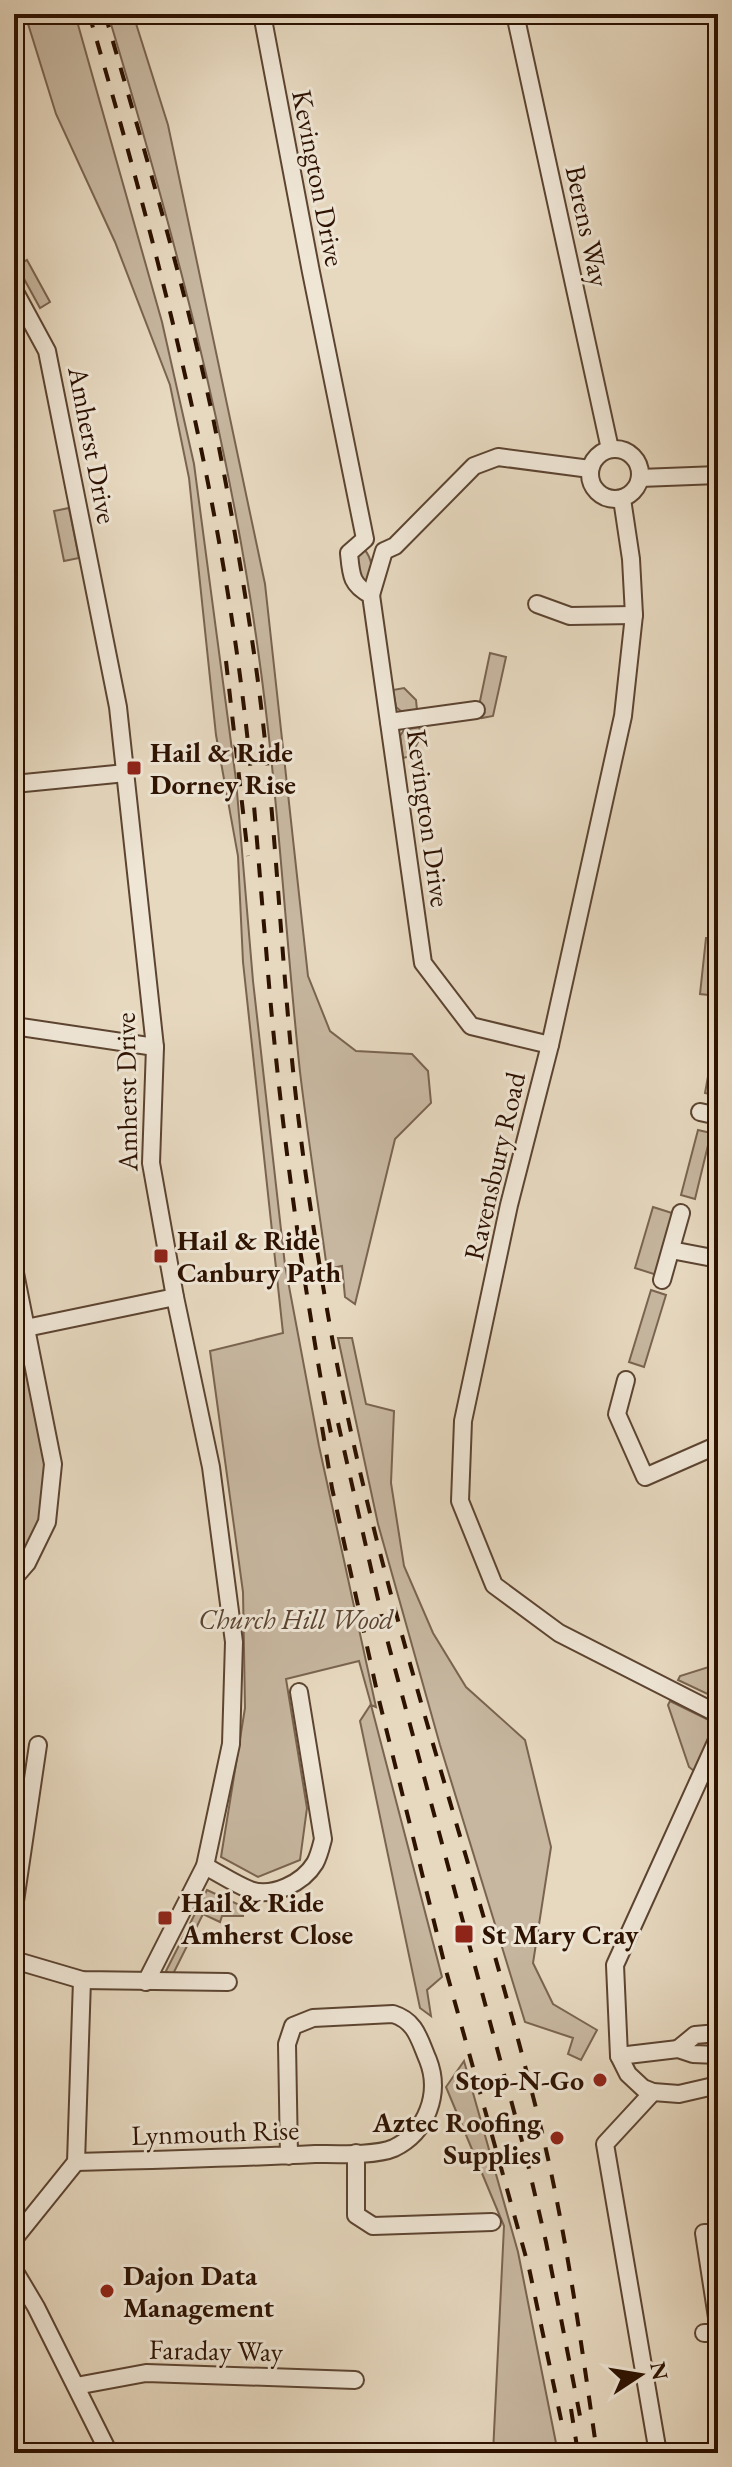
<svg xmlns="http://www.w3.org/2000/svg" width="732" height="2467" font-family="'EB Garamond',serif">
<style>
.green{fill:#c7b7a0;stroke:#7a6450;stroke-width:2}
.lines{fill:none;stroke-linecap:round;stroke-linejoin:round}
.street-casing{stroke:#5c4431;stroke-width:20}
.street{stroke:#efe6d6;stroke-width:16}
.rail{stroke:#2d1201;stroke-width:4;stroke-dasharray:14 14;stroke-linecap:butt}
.poi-dot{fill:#8f2418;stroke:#efe6d6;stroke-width:3}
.labels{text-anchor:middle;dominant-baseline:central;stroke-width:6;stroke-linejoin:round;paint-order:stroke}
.street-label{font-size:28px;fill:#2d1201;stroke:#efe6d6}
.poi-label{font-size:28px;font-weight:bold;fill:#2d1201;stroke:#efe6d6;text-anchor:start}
.park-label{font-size:28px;font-style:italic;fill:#5b4431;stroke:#efe6d6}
</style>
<rect width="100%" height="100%" fill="#e7d9c0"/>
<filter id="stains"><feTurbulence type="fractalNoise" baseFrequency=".0025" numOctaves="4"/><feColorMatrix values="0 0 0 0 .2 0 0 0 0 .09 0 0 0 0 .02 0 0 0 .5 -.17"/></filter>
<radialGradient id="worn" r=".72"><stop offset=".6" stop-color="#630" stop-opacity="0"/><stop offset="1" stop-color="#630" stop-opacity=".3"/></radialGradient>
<g class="green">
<polygon points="25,14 75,14 162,322 194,464 236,780 253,981 285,1265 319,1446 376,1707 371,1705 442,1977 427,1990 431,2016 420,2008 360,1721 371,1704 359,1661 286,1679 307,1808 300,1860 258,1877 221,1857 245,1708 243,1592 210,1351 283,1333 243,962 238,856 216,735 189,478 170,385 115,242 56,114"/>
<path d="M108 14H133L168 125 265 584 308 976 330 1031 356 1051 412 1054 428 1071 431 1103 395 1139 355 1304 345 1297 342 1266 327 1269C318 1203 308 1138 300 1072 285 932 278 790 258 650 228 433 171 223 108 14Z"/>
<polygon points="27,260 50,302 40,308 17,266"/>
<polygon points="69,508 79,558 64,561 54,511"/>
<path d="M364 549C372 558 374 572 370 583L362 584 356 578V550Z"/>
<polygon points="490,653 506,657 493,716 482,718 480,701"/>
<polygon points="404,688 416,700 417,710 402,712 396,707 393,690"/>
<polygon points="419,727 421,736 411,756 403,758 400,736 404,730"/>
<polygon points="706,938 718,939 718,996 700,994"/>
<polygon points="718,1022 718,1096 705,1093"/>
<polygon points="698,1130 711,1133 695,1199 681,1195"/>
<polygon points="653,1207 675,1214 657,1275 635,1268"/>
<polygon points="14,1289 48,1463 38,1531 14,1572"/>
<polygon points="651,1290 666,1295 644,1367 629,1362"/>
<polygon points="338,1338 352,1338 366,1404 394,1411 391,1483 404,1566 433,1633 466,1687 525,1740 551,1847 533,1963 553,2004 597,2030 581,2060 568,2054 573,2038 525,2022 440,1745 378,1524"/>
<polygon points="718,1664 718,1699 678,1680 680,1676"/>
<polygon points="670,1701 717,1724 694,1771 689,1767 668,1705"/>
<polygon points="207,1890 244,1907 243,1916 222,1916 220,1922 203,1914 172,1976 166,1971"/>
<polygon points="464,2061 518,2252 558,2453 493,2453 504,2226 446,2087"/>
</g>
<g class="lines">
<g class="street-casing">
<g id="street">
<path d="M262 14 311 272 365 539 349 553C351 575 351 585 371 595L423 963 471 1026 550 1045"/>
<polyline points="515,14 610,449"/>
<polyline points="14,290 47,351 118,707 155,1047 151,1163 175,1297 211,1467 234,1642 231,1744 205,1866 146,1982"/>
<circle cx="615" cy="474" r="25"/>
<polyline points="640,478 718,475"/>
<polyline points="622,499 631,559 634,615 623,716 550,1045 509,1205 463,1421 460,1501 494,1585 559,1633 718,1714"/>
<polyline points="371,595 384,551 395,546 474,466 498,457 590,469"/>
<polyline points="537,604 570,616 634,615"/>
<polyline points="389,722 476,710"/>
<polyline points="14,784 126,773"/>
<polyline points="14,1026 155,1047"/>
<polyline points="700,1112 718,1116"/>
<polyline points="671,1250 718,1259"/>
<polyline points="14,1268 53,1464 47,1522 27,1563 14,1578"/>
<polyline points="662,1280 681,1213"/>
<polyline points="26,1328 175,1297"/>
<polyline points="626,1380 617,1414 645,1477 718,1445"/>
<polyline points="718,1738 615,1965 619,2056 628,2074 643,2088 653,2092 679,2094 718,2085"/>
<path d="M205 1866C220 1874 235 1884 250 1890 272 1898 303 1883 315 1863 319 1856 321 1847 323 1839L299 1692"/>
<polyline points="14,1908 38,1745"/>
<polyline points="14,1960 82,1980 228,1982"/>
<polyline points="678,2049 695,2035 718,2033"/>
<polyline points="619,2056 678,2049 693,2054 718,2055"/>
<polyline points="653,2092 605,2144 658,2453"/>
<polyline points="356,2153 356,2215 373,2226 492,2222"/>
<path d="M76 2162C156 2160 235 2158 315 2154 336 2154 376 2156 394 2148 427 2132 441 2093 428 2060 419 2039 416 2021 393 2014L313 2018 293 2026 287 2044 289 2156"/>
<polyline points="718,2233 704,2233 718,2324"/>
<polyline points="14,2239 76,2162 82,1980"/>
<polyline points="14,2270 36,2307 109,2453"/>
<polyline points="704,2333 718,2333"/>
<polyline points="76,2386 146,2373 355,2380"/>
</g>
</g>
<use href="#street" class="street"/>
<g class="rail">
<path d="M89 14C157 245 217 477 245 716 254 793 259 871 266 948 275 1064 289 1180 307 1295 315 1343 322 1391 332 1438"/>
<path d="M105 14C143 146 183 279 212 413 229 495 243 578 255 660 274 793 279 927 292 1060 301 1151 315 1242 331 1332 379 1600 473 1856 539 2120 566 2229 581 2342 597 2453"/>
<polyline points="226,661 248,856"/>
<polyline points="338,1423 387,1639 526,2156 546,2242 581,2421"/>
<polyline points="322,1427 332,1488 378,1696 447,1974 529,2268 563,2429"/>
<polyline points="571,2409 578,2453"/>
</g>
</g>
<g class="poi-dot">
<rect x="126" y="760" width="16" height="16" rx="4"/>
<rect x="153" y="1248" width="16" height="16" rx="4"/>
<rect x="157" y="1910" width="16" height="16" rx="4"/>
<rect x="454" y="1924" width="20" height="20" rx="4"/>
<circle cx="600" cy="2080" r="8"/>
<circle cx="557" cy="2138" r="8"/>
<circle cx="107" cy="2291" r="8"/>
</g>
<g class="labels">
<g class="street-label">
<text transform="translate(319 178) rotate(79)">Kevington Drive</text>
<text transform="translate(588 226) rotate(78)">Berens Way</text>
<text transform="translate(93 445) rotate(79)">Amherst Drive</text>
<text transform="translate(429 818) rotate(82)">Kevington Drive</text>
<text transform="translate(126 1092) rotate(-91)">Amherst Drive</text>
<text transform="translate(494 1166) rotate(-77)">Ravensbury Road</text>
<text transform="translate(215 2132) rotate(-2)">Lynmouth Rise</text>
<text transform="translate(216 2350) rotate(1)">Faraday Way</text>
</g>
<g class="poi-label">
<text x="150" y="752">Hail &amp; Ride<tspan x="150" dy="32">Dorney Rise</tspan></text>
<text x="177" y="1240">Hail &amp; Ride<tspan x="177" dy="32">Canbury Path</tspan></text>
<text x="181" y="1902">Hail &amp; Ride<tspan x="181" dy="32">Amherst Close</tspan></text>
<text x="482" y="1934">St Mary Cray</text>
<text x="584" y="2080" text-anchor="end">Stop-N-Go</text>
<text x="541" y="2122" text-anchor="end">Aztec Roofing<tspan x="541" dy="32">Supplies</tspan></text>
<text x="123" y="2275">Dajon Data<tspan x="123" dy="32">Management</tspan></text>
</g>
<g class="park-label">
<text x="296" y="1619">Church Hill Wood</text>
</g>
</g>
<rect width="732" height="2467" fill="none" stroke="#e7d9c0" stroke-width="48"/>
<rect x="16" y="16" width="700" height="2435" fill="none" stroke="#2d1201" stroke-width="4"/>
<rect x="24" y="24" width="684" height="2419" fill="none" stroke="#2d1201" stroke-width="2"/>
<g transform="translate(640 2375) rotate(78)" stroke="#efe6d6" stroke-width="6" paint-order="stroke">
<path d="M0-6L14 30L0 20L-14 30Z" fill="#2d1201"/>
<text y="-12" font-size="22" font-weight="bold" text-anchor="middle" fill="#2d1201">N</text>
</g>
<rect width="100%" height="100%" filter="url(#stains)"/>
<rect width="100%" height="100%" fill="url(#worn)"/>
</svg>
